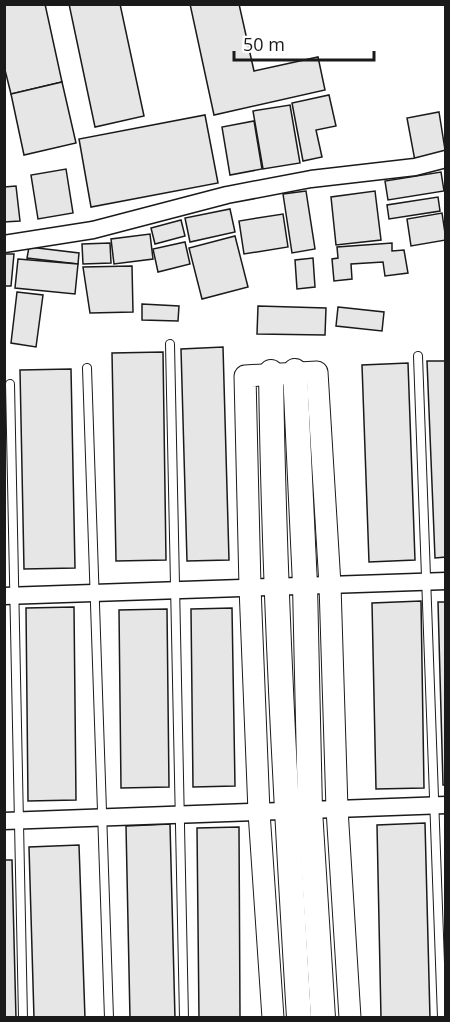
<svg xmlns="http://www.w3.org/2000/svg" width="450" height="1022" font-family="'Open Sans',sans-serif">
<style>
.building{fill:#e6e6e6;stroke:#1a1a1a;stroke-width:1.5}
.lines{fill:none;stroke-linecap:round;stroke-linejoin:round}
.service-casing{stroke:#1a1a1a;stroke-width:10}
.minor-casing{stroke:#1a1a1a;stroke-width:19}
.tertiary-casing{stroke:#1a1a1a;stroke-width:23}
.secondary-casing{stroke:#1a1a1a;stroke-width:26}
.service{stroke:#fff;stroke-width:8}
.minor{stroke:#fff;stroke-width:16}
.tertiary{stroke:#fff;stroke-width:21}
.secondary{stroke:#fff;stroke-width:24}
</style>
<rect width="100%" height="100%" fill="#fff"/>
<g class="building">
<polygon points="4,4 45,4 62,82 11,94 4,66"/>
<polygon points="69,4 120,4 144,116 95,127"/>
<polygon points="190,4 239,4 254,71 318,57 325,90 214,115"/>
<polygon points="62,82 76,143 24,155 11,94"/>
<polygon points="329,95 336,126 316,130 322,157 303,161 292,103"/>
<polygon points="290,105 300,163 263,169 253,111"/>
<polygon points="439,112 446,156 415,161 407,118"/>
<polygon points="205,115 218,183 91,207 79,139"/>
<polygon points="254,121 262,169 230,175 222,127"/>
<polygon points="66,169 73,213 38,219 31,175"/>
<polygon points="441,172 444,191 388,200 385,181"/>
<polygon points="16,186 20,221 4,222 4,187"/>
<polygon points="306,191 315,249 292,253 283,194"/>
<polygon points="375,191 381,240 336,245 331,197"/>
<polygon points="438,197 440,211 389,219 387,205"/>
<polygon points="230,209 235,232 190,242 185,218"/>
<polygon points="442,213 446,240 411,246 407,219"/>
<polygon points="283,214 288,247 244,254 239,221"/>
<polygon points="181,220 185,236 155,244 151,228"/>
<polygon points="150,234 153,259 114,264 111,239"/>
<polygon points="235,236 248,287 202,299 189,248"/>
<polygon points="185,242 190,264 158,272 153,249"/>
<polygon points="110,243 111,263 83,264 82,244"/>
<polygon points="392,243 392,251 404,250 408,273 385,276 383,262 351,264 352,279 334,281 332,259 338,258 337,247"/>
<polygon points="29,247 79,253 78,264 27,258"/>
<polygon points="4,254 14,254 11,286 4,286"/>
<polygon points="313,258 315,287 297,289 295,260"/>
<polygon points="18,259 78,264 75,294 15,288"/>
<polygon points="132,266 133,312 90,313 83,267"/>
<polygon points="17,292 43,295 36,347 11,343"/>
<polygon points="142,304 179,306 178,321 142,320"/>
<polygon points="258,306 326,308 325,335 257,334"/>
<polygon points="338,307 384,312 382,331 336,326"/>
<polygon points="223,347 229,560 187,561 181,349"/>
<polygon points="163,352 166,560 116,561 112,353"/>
<polygon points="427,361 446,361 446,557 435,558"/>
<polygon points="408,363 415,560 369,562 362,365"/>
<polygon points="71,369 75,568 24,569 20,370"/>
<polygon points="421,601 424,788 376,789 372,603"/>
<polygon points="438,602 446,602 446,785 443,785"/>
<polygon points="74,607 76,800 28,801 26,608"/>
<polygon points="232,608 235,786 193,787 191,609"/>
<polygon points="167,609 169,787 121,788 119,610"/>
<polygon points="425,823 430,1018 381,1018 377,825"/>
<polygon points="170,824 175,1018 130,1018 126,826"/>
<polygon points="239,827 240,1018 199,1018 197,828"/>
<polygon points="79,845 85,1018 34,1018 29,847"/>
<polygon points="4,860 12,860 16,1018 4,1018"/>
</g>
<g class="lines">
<g class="service-casing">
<g id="service">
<polyline points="170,344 184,1018"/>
<polyline points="418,356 442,1018"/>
<polyline points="87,368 109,1018"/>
<polyline points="10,384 23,1018"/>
</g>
</g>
<g class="minor-casing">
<g id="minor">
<polyline points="4,244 93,230 227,195 311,179 415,167 446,159"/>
<polyline points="4,596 446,581"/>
<polyline points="4,821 446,805"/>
</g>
</g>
<g class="tertiary-casing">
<polyline id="tertiary" points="273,1018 259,812 250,587 245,376 317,372 330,585 337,809 350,1018"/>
</g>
<g class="secondary-casing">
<g id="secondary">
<polyline points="295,371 305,585 310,810 323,1018"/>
<path d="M271 372C274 588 286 803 299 1018"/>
</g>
</g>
<use href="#service" class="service"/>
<use href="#minor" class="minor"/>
<use href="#tertiary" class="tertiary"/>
<use href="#secondary" class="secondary"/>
</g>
<rect width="450" height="1022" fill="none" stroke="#1a1a1a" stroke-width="12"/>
<path d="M234 51v9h140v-9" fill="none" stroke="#1a1a1a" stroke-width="3"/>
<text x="243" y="51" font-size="18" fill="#1a1a1a" stroke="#ffffff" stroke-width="4.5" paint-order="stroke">50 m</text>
</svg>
